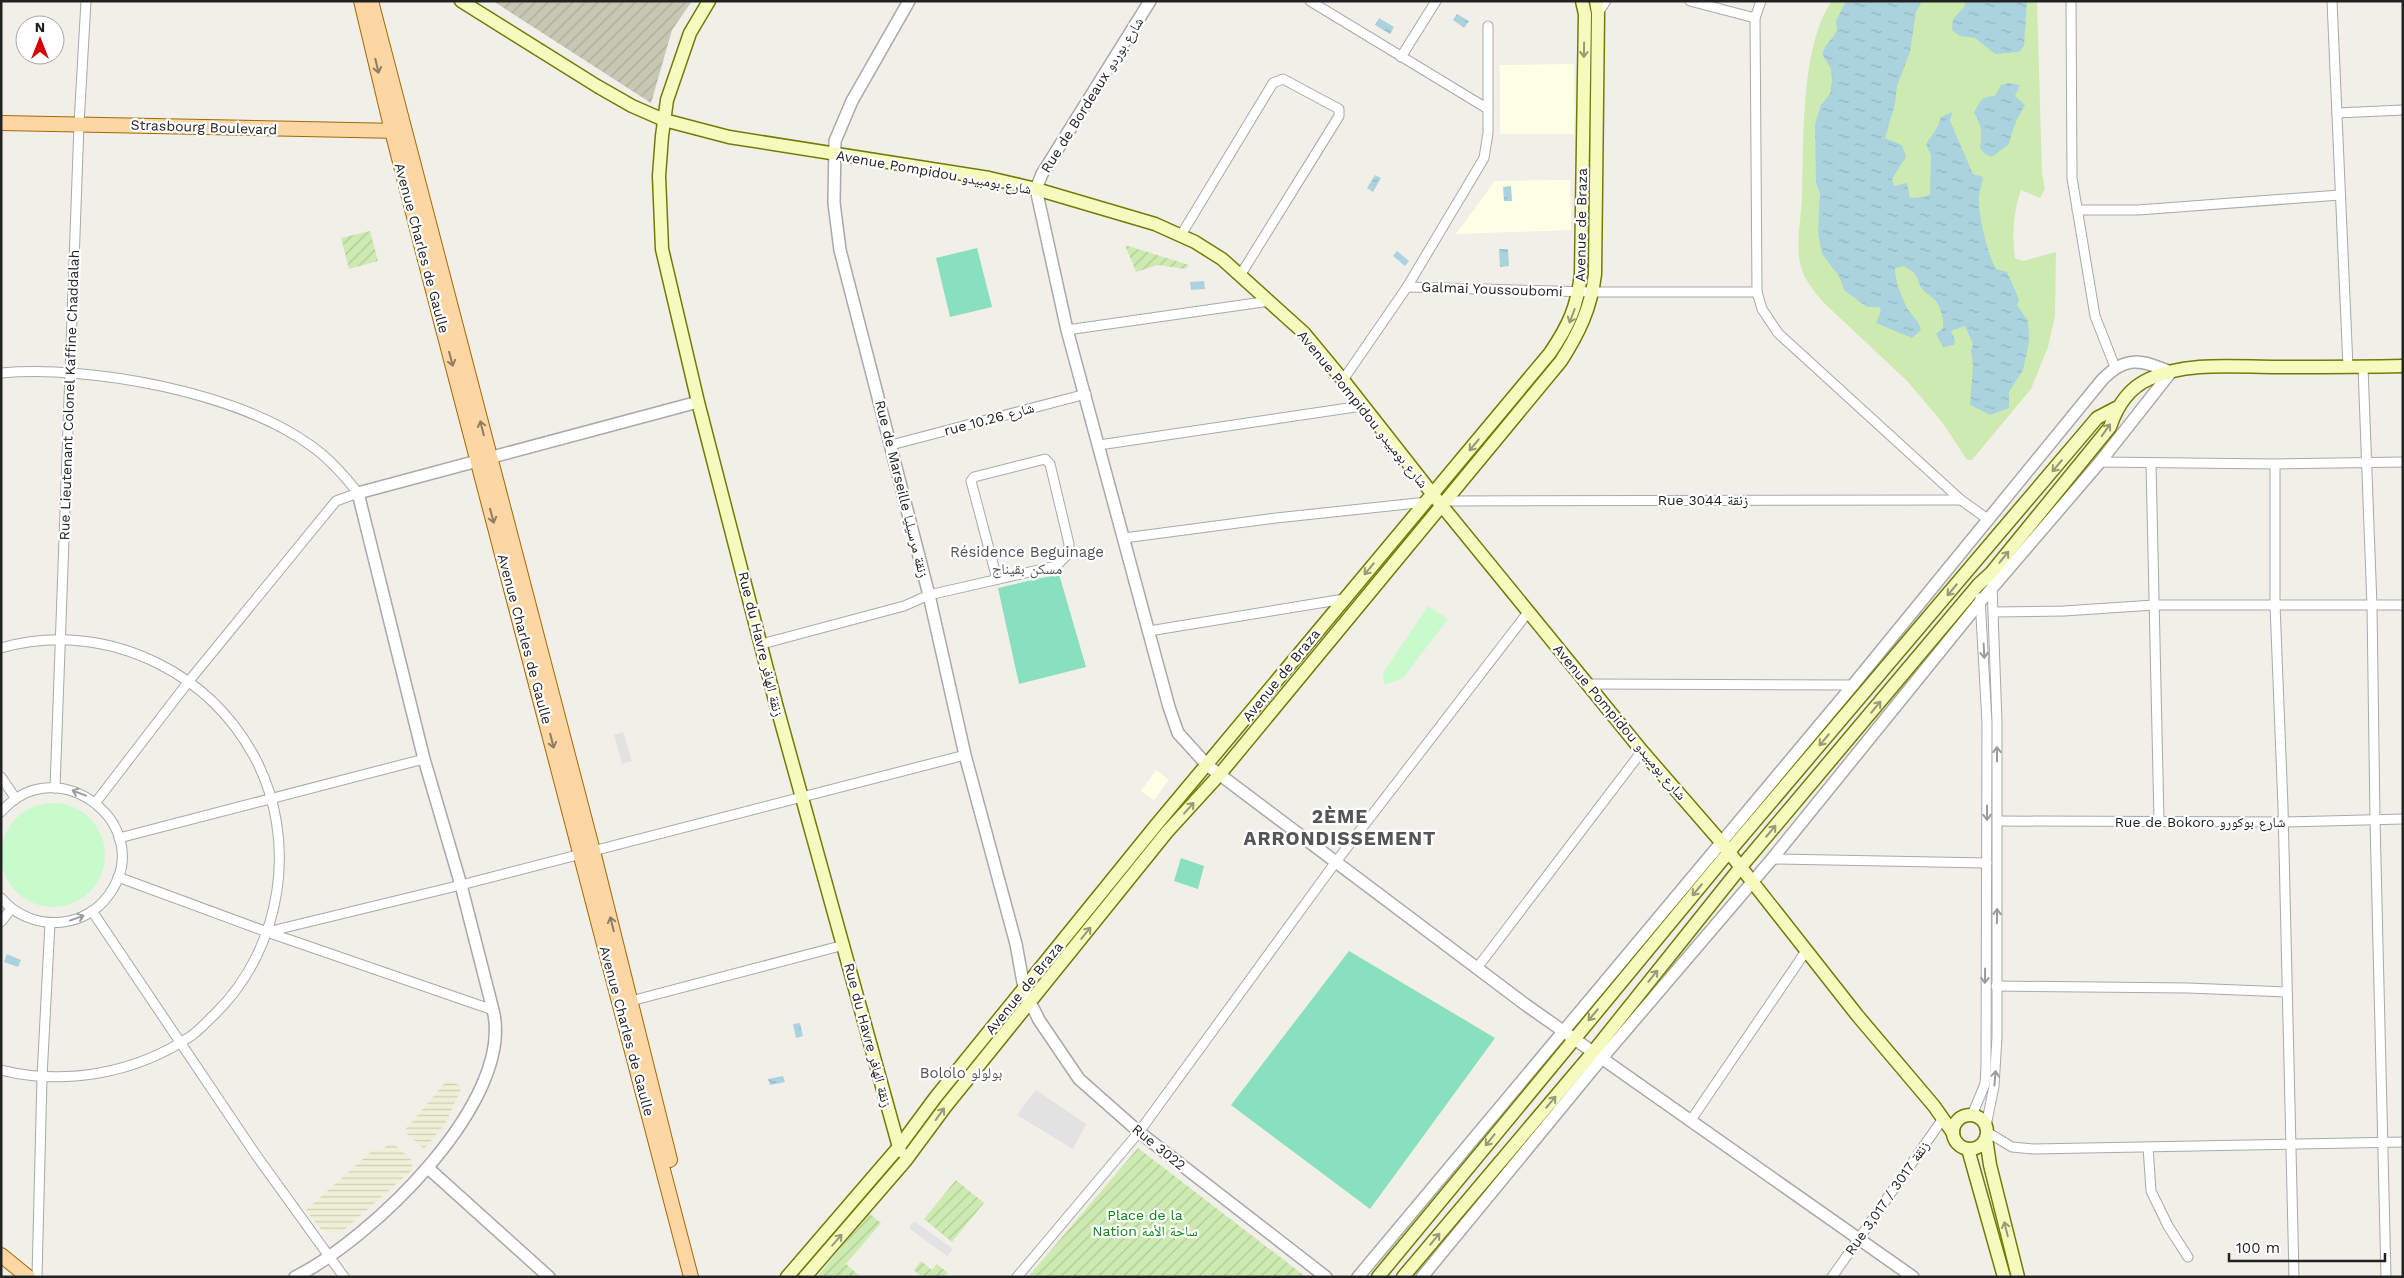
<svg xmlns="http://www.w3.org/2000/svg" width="2404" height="1278" font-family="'Work Sans','Noto Naskh Arabic',sans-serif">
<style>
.education{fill:#ffffe5}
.construction{fill:url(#construction-furrows)}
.farmland{fill:url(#farmland-rules)}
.grass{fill:#cdebb0}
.park{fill:#c8facc}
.garden{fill:url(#garden-furrows)}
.pitch{fill:#88e0be}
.parking{fill:#e2e2e2}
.water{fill:url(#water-ripples)}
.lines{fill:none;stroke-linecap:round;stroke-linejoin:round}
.minor-casing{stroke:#a9a9a9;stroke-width:11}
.tertiary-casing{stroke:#a9a9a9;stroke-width:14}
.secondary-casing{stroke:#707d05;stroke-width:15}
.primary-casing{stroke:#a06b00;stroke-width:16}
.minor{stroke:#fff;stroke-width:9}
.tertiary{stroke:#fff;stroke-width:11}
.secondary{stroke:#f7fabf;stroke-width:12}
.primary{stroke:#fcd6a4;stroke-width:14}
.oneway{stroke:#979978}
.oneway2{stroke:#8f7c63}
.oneway3{stroke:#9c9c9c}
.labels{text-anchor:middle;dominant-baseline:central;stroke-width:4.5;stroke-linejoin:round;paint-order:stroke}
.street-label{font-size:14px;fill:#222;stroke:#fff}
.park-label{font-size:14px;fill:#0c8416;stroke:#fff}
.neighbourhood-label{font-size:15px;fill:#555;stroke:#fff}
.district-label{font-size:19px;font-weight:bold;letter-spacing:1px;fill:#555;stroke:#fff}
</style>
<defs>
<pattern id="construction-furrows" width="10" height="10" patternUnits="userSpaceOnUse" patternTransform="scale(1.25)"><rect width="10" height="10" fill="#c7c7b4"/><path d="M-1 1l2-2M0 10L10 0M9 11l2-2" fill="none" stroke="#abab9a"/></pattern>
<pattern id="farmland-rules" width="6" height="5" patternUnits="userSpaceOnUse" patternTransform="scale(1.25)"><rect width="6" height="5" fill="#eef0d5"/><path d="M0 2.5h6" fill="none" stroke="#ccceb7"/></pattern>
<pattern id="garden-furrows" width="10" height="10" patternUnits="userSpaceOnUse" patternTransform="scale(1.25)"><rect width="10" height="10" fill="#cdebb0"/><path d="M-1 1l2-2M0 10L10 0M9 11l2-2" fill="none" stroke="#b0c997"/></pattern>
<pattern id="water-ripples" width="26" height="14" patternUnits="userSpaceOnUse" patternTransform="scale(1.25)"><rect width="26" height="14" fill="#aad3df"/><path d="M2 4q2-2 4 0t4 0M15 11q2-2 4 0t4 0" fill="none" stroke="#92b5bf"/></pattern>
</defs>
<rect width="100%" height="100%" fill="#f2efe9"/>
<g class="education">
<polygon points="1574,64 1574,134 1500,134 1500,65"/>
<polygon points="1570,180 1571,230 1456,234 1495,181"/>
<polygon points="1156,770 1169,780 1154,800 1141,791"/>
</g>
<polygon class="construction" points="493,1 692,1 672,30 651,103"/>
<g class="farmland">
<polygon points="448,1079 462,1087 445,1124 424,1149 404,1131"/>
<polygon points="391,1142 410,1158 413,1169 344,1230 332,1233 321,1229 306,1210 373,1150 382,1150"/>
</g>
<path class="grass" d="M1832 1H2037L2042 173 2045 189 2040 198 2021 190C2013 213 2012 234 2015 258L2023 261 2056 252 2055 316 2048 347 2031 389 1972 460H1967L1942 422 1907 381 1823 302C1813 290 1803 278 1800 263 1796 243 1801 218 1802 198 1804 144 1800 45 1832 1Z"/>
<g class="park">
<polygon points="1428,606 1448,619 1403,678 1384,685 1383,673"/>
<circle cx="53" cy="855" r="52"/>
</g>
<g class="garden">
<polygon points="370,231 378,261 349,269 341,238"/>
<polygon points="1125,245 1189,265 1185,269 1158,265 1136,272"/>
<polygon points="1138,1148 1306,1277 1028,1277"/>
<polygon points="956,1180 984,1203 952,1242 924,1219"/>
<polygon points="869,1213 881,1223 846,1264 861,1277 817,1277"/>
<polygon points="921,1261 932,1270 937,1264 948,1273 944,1277 922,1277 914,1270"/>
</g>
<g class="pitch">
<polygon points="977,248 992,307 950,317 936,258"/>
<polygon points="1059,574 1086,667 1019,684 998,588"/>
<polygon points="1181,858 1204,866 1198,889 1174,881"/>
<polygon points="1349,951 1495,1038 1370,1209 1231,1105"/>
</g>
<g class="parking">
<polygon points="623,732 632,761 622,764 614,735"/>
<polygon points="1036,1090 1086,1124 1073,1149 1017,1115"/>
<polygon points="914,1221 953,1249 947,1256 909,1228"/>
</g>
<g class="water">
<path d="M1846 1H1922L1916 12 1910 52 1897 86 1895 104 1885 138 1902 145 1906 157 1892 179 1894 186 1907 183 1910 198 1924 197 1930 194 1931 155 1926 144 1937 128 1941 117 1952 112 1950 121 1973 174 1983 177C1982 183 1980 190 1979 196 1978 215 1987 253 1996 269L2007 272 2019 299 2017 305 2028 321 2029 342 2023 370 2009 392V408L1990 415 1970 405 1973 365 1971 350 1973 344 1965 326 1951 331 1955 340 1954 345 1943 347 1936 334 1943 328C1944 320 1941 308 1936 301 1932 296 1924 293 1921 287 1914 272 1919 276 1904 266L1895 268C1895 283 1901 293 1906 306 1910 315 1919 319 1921 330L1912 338 1876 323 1881 311 1879 307H1867L1844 290 1839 276 1822 254 1818 233 1820 193 1816 183 1815 124 1821 105 1830 94 1832 80 1831 69 1822 54 1826 45 1834 36 1837 29 1836 21Z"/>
<polygon points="1964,1 2027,1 2024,46 2019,52 1995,54 1975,38 1960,36 1952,30 1953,19 1965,6"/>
<polygon points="1457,14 1469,21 1464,28 1453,20"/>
<polygon points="1379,18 1394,27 1390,34 1375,25"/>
<path d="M2009 83 2020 85 2015 96 2025 105C2017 118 2012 130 2009 144L1992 157 1985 154 1980 148C1982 135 1982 124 1974 113 1980 101 1982 96 1995 96L2001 85Z"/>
<polygon points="1375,175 1381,178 1373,192 1367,188"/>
<polygon points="1511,186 1512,201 1504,201 1503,187"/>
<polygon points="1499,249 1508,249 1509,266 1500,267"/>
<polygon points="1397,251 1409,261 1405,266 1393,256"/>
<polygon points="1204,281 1205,289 1191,290 1190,282"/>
<polygon points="7,954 21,960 18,967 4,962"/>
<polygon points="800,1023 803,1036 796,1038 793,1024"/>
<polygon points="783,1076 785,1082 770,1085 768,1079"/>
</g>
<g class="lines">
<g class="minor-casing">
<g id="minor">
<polyline points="1310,1 1488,109"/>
<polyline points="1690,1 1755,18"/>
<polyline points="1761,1 1755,18 1757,292 1762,309 1778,333 1961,500 1989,520"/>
<polyline points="2071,1 2072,178 2095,316 2115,367"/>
<polyline points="2332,1 2348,367"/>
<polyline points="1598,13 1606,1"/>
<polyline points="1401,57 1436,1"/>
<polyline points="2337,113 2403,110"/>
<polyline points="2077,210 2138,210 2340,195"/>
<polyline points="1181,235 1273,83 1283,79 1339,109 1339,116 1241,274"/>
<polyline points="1407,287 1593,292 1757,292"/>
<polyline points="1067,330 1270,301"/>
<polyline points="2363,367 2372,606 2375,820 2386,1277"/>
<path d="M1 373C91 365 236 392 310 445 329 458 344 475 358 493L336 501 189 681 96 802"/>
<polyline points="1343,380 1407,287 1484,158 1488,133 1488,26"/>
<polyline points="891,445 1086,394"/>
<polyline points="1099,445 1362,406"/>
<polyline points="2100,462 2275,464 2403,462"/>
<polyline points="2151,463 2159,821"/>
<polyline points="2275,464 2275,605 2283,807 2294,1277"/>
<polyline points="1442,501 1961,500"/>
<polyline points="1124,538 1276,518 1427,502"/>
<polyline points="1994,612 2064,611 2154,605 2403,605"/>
<polyline points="1149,631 1344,599"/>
<polyline points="762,644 904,606 929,595 1056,566 1068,554 1069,544 1050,464 1045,459 974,477 971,481 997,579"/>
<path d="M1 648C54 633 110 639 159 664 199 684 232 716 254 756 299 839 283 947 215 1014 207 1021 200 1030 191 1036 136 1073 66 1086 1 1070"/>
<polyline points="1588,684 1853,685"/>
<polyline points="1,777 16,799"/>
<polyline points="55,788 79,124 86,1"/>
<path d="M1 812C58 746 160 828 108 896 97 911 80 920 63 922 40 925 16 916 1 898"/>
<polyline points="1998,821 2283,822 2403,819"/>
<polyline points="119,838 424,759"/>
<polyline points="1772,859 1987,863"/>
<polyline points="118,877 267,932 493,1010"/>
<polyline points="92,911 256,1155 344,1277"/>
<polyline points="1,922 11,909"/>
<polyline points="267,932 461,885 965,755"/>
<polyline points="1477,968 1642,751"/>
<polyline points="1996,986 2188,988 2287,992"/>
<polyline points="627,1002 844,945"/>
<polyline points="1972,1115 1985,1084 1986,1067 1987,723 1980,598"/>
<polyline points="1691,1120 1806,951"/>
<polyline points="1986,1126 1994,1086 1997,1037 1997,722 1992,585"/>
<polyline points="1987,1132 2012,1147 2033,1149 2403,1142"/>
<polyline points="2148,1147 2151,1191 2168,1226 2188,1257"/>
<polyline points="37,1277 42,1077 50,923"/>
<polyline points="1017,1277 1139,1132 1335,863 1529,611"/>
<polyline points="1832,1277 1942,1120"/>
</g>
</g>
<g class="tertiary-casing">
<g id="tertiary">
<polyline points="909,1 852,101 835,141 834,203 840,250 929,595 965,755 1016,944 1024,988 1030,1002 1039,1020 1079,1079 1139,1132 1326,1277"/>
<polyline points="1150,1 1042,174 1036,189 1067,330 1169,707 1178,733 1207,765 1526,1005 1913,1277"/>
<polyline points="428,1168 549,1277"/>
<path d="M295 1277C370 1240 516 1101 493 1010L461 885 424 759 358 493 698 402"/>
<path d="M1358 1277 1853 685 2102 380C2126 355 2141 360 2171 372L2100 462 1980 602 1772 859 1602 1058 1422 1277"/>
</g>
</g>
<g class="secondary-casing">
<g id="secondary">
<polyline points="461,1 597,86 632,106 664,120 729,137 989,178 1036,189 1155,224 1195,242 1222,259 1304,333 1343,380 1438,501 1642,751 1721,842 1857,1015 1934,1106 1953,1133"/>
<polyline points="709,1 690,33 667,100 662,136 659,176 662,249 698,402 776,704 900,1151"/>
<circle cx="1970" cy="1132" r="17"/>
<polyline points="1986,1138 1990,1165 2018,1277"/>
<polyline points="1968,1149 2004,1277"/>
<path d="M787 1277 898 1148 935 1098 1157 824 1550 353C1569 325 1577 307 1581 274L1585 14 1582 1"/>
<path d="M805 1277 906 1160 946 1106 1167 832 1220 774 1561 361C1579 333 1591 308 1595 274L1598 13 1596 1"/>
<polyline points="1378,1277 1728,853 2097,418 2116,408"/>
<path d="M1403 1277 1593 1052 1740 868 1978 585 1991 573 2110 427C2117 406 2129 388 2149 379 2187 361 2237 367 2277 367 2319 367 2361 367 2403 366"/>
</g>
</g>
<g class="primary-casing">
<g id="primary">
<polyline points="361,1 392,131 431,283 691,1277"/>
<polyline points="371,1 593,851 670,1160"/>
<polyline points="1,123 400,131"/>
<polyline points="1,1255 28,1277"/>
</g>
</g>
<use href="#minor" class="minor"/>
<use href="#tertiary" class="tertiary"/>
<use href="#secondary" class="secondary"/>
<use href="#primary" class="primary"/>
</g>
<defs><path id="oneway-shaft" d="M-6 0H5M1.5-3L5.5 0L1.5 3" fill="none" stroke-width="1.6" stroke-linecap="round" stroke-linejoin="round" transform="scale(1.25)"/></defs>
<g class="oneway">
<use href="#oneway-shaft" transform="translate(1584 50) rotate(91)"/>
<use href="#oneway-shaft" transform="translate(1572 316) rotate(111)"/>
<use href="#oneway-shaft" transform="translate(2106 430) rotate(-55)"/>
<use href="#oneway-shaft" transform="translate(1474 445) rotate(130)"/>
<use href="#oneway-shaft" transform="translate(2057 466) rotate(130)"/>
<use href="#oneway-shaft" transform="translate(2004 557) rotate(-51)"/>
<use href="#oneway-shaft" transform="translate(1369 569) rotate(130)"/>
<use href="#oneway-shaft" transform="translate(1952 590) rotate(130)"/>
<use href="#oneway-shaft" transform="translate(1876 707) rotate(-50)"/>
<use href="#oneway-shaft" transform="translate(1824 740) rotate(130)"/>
<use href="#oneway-shaft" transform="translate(1189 808) rotate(-48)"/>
<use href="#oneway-shaft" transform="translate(1771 831) rotate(-50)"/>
<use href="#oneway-shaft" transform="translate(1697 890) rotate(130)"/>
<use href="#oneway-shaft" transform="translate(1086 933) rotate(-51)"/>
<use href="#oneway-shaft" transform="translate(1653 976) rotate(-51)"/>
<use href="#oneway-shaft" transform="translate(1593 1015) rotate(130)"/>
<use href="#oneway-shaft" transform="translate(1551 1102) rotate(-50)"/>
<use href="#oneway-shaft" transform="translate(940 1114) rotate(-54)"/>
<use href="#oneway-shaft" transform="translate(1490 1140) rotate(129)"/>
<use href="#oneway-shaft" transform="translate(2006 1229) rotate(-104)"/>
<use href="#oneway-shaft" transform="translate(1435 1239) rotate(-50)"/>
<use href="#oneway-shaft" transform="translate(837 1240) rotate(-49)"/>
</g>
<g class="oneway2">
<use href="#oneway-shaft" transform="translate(377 66) rotate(77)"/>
<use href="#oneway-shaft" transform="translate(451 359) rotate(75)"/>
<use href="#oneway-shaft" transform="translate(482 428) rotate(-104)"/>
<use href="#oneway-shaft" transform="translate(492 516) rotate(75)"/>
<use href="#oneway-shaft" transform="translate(552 741) rotate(76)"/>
<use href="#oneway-shaft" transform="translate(612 924) rotate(-104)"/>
</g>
<g class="oneway3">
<use href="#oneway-shaft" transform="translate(1984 651) rotate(87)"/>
<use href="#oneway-shaft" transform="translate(1997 754) rotate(-90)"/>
<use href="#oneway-shaft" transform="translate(79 793) rotate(-159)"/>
<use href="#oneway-shaft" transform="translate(1987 813) rotate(90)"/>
<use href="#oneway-shaft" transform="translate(1997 916) rotate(-89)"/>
<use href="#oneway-shaft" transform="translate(77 918) rotate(-20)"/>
<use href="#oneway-shaft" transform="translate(1985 976) rotate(91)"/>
<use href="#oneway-shaft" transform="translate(1995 1078) rotate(-85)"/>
</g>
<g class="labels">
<g class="street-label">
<text transform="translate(1092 95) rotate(-58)">Rue de Bordeaux شارع بوردو</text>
<text transform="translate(204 127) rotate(2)">Strasbourg Boulevard</text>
<text transform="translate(934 172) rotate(10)">Avenue Pompidou شارع بومبيدو</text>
<text transform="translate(1581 225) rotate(-89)">Avenue de Braza</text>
<text transform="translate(422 248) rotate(75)">Avenue Charles de Gaulle</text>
<text transform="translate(1492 289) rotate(2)">Galmai Youssoubomi</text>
<text transform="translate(69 395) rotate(-88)">Rue Lieutenant Colonel Kaffine Chaddalah</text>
<text transform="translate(1363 409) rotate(51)">Avenue Pompidou شارع بومبيدو</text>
<text transform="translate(989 419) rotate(-15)">rue 10.26 شارع</text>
<text transform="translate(902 489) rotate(76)">Rue de Marseille زنقة مرسيليا</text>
<text x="1703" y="500">Rue 3044 زنقة</text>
<text transform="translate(525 639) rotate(75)">Avenue Charles de Gaulle</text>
<text transform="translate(761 644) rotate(76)">Rue du Havre زنقة الهافر</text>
<text transform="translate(1281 675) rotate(-51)">Avenue de Braza</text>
<text transform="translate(1620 722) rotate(50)">Avenue Pompidou شارع بومبيدو</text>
<text x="2200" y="822">Rue de Bokoro شارع بوكورو</text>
<text transform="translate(1024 988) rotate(-51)">Avenue de Braza</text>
<text transform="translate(627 1031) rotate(75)">Avenue Charles de Gaulle</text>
<text transform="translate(868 1035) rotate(75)">Rue du Havre زنقة الهافر</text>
<text transform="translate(1159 1147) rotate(39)">Rue 3022</text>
<text transform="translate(1887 1198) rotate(-55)">Rue 3,017 / زنقة 3017</text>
</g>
<g class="park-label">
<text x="1145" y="1215">Place de la<tspan x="1145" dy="16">Nation ساحة الأمة</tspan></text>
</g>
<g class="neighbourhood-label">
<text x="1027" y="552">Résidence Beguinage<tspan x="1027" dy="17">مسكن بقيناج</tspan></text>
<text x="961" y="1073">Bololo بولولو</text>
</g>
<g class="district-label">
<text x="1340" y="816">2ÈME<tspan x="1340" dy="22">ARRONDISSEMENT</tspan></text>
</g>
</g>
<rect width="2404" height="1278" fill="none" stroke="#222222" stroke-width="5"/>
<g transform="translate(40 40)"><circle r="24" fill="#ffffff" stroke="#a7a7a7"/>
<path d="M0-4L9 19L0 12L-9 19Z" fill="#d40000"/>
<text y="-8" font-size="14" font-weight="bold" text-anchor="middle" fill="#222222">N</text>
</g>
<path d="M2229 1253v8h156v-8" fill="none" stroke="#222222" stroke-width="2.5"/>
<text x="2236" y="1253" font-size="15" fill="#222222" stroke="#ffffff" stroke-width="4" paint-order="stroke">100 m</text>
</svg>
